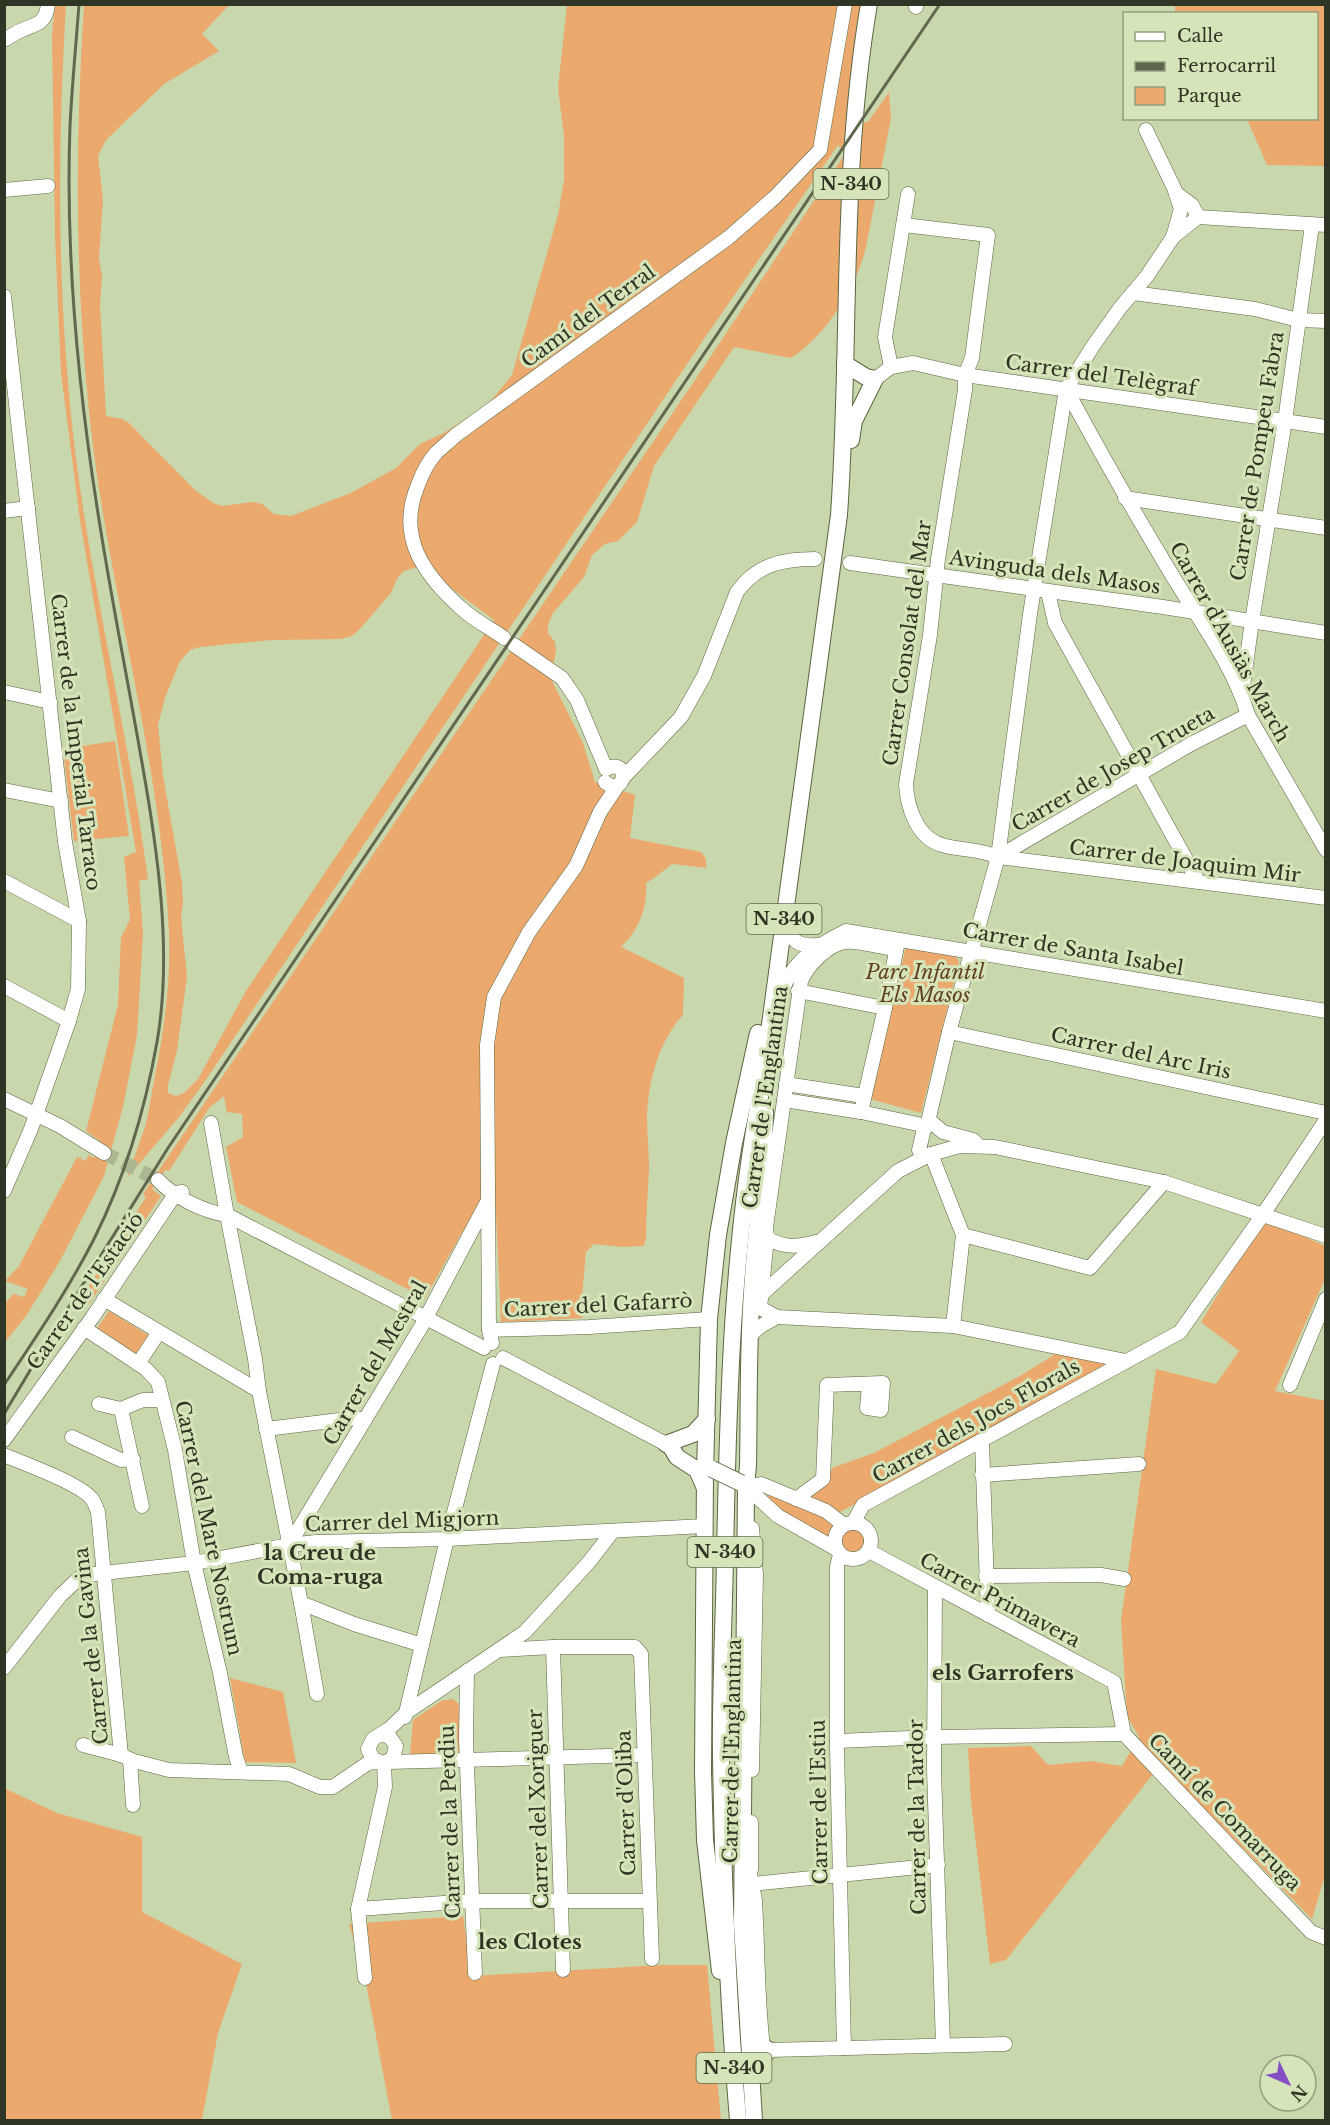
<svg xmlns="http://www.w3.org/2000/svg" width="1330" height="2125" font-family="'Libre Baskerville',serif">
<style>
.green{fill:#eba96d;fill-rule:evenodd}
.lines{fill:none;stroke-linecap:round;stroke-linejoin:round}
.minor-tunnel{stroke:#aab792;stroke-width:14;stroke-dasharray:14 7;stroke-linecap:butt}
.minor-casing{stroke:#5a6641;stroke-width:15}
.major-casing{stroke:#5a6641;stroke-width:18}
.minor{stroke:#fff;stroke-width:14}
.major{stroke:#fff;stroke-width:16}
.rail{stroke:#5f684f;stroke-width:3}
.major-bridge-casing{stroke:#5a6641;stroke-width:18;stroke-linecap:butt}
.major-bridge{stroke:#fff;stroke-width:16}
.labels{text-anchor:middle;dominant-baseline:central;stroke-width:6;stroke-linejoin:round;paint-order:stroke}
.shield{fill:#d6e4ba;stroke:#616a51;stroke-width:1.5}
.shield-label{font-size:18px;font-weight:bold;fill:#2f3524}
.street-label{font-size:20px;fill:#2f3524;stroke:#d6e4ba}
.park-label{font-size:20px;font-style:italic;fill:#624121;stroke:#d6e4ba}
.neighbourhood-label{font-size:21px;font-weight:bold;fill:#2f3524;stroke:#d6e4ba}
</style>
<rect width="100%" height="100%" fill="#c9d7ad"/>
<g class="green">
<path d="M66 4C57 156 57 308 76 458 94 599 129 738 148 879L139 881 143 933 137 1035 123 1107 104 1176 60 1261 26 1316 5 1342V1304L13 1294 24 1297 28 1289 5 1281 19 1266 77 1157 86 1161 88 1155 94 1158 100 1141 86 1131 118 1005 121 937 130 920 124 857 136 852 80 520 61 373 55 235 52 34 55 5Z"/>
<path d="M84 5H229L202 34 219 51 164 84 106 140 98 156 103 200 99 258 102 277 100 304 106 416 122 419 129 423 195 490 213 503 222 506 253 502 262 504 274 514 291 516 351 493 396 468 420 444 444 433 488 404 512 375 558 215 564 180V136L558 88 567 5H862L849 121 868 122 889 92 891 118 866 247C857 286 825 337 791 358L734 347 654 466 637 522 618 541 605 544 592 555 584 577 553 613 548 625V633L555 642 556 650 551 679 583 743 595 782 635 795 630 838 701 852 706 859V868L672 864 654 878 646 883C648 906 639 931 621 947L684 978 683 1015C659 1041 648 1081 647 1118 647 1135 649 1152 649 1169 648 1192 646 1215 646 1238L644 1246 622 1247 594 1244 586 1252 582 1296 583 1318 501 1322 496 1214 472 1215 425 1298 237 1202 226 1147 243 1137 242 1114 227 1112 224 1096 210 1107 169 1171 165 1170 152 1189 161 1196 89 1304 79 1301 146 1197 143 1194 159 1170 697 377 845 154 838 145 706 336 203 1084 179 1117 127 1178C133 1161 139 1144 145 1127 149 1112 151 1096 154 1081 164 1032 171 982 169 933 161 760 109 593 90 421 75 283 75 143 84 5ZM421 566 494 620 246 991 198 1079 184 1093 176 1096 168 1093V1085L177 1051 187 977 181 917 183 904 182 883 163 776 158 725 165 698 179 663 190 650 200 647 271 640 341 639 352 636 359 630 391 593 398 577 404 571Z"/>
<polygon points="1175,5 1325,5 1325,166 1267,165 1247,119 1316,118 1316,14 1175,13"/>
<polygon points="115,741 129,836 74,841 63,749"/>
<polygon points="906,947 955,954 959,962 921,1113 870,1099"/>
<polygon points="1262,1222 1295,1232 1325,1246 1325,1279 1275,1391 1325,1401 1326,1872 1312,1919 1161,1764 1006,1960 990,1964 971,1801 968,1748 1031,1746 1048,1765 1091,1761 1122,1766 1139,1737 1127,1716 1121,1621 1156,1369 1216,1384 1239,1351 1201,1322"/>
<polygon points="109,1311 148,1335 136,1354 97,1328"/>
<polygon points="1057,1353 1117,1366 836,1514 806,1498 827,1484 832,1468 874,1453 1020,1376"/>
<path d="M767 1495C786 1499 819 1510 833 1524L829 1536 820 1538 764 1498Z"/>
<circle cx="852" cy="1541" r="13"/>
<polygon points="230,1678 283,1692 296,1763 245,1762"/>
<polygon points="453,1699 459,1704 460,1753 410,1756 413,1720 441,1701"/>
<polygon points="4,1788 57,1813 142,1837 142,1912 242,1964 218,2033 202,2120 5,2120"/>
<polygon points="463,1916 472,1976 661,1965 707,1965 721,2120 392,2120 365,1978 349,1924"/>
</g>
<g class="lines">
<polyline class="minor-tunnel" points="104,1153 158,1180"/>
<g class="minor-casing">
<g id="minor">
<polyline points="916,7 916,4"/>
<path d="M4 40C10 37 16 32 22 30 36 24 46 24 48 4"/>
<polyline points="4,190 48,186"/>
<polyline points="1198,217 1326,225"/>
<path d="M904 225 988 235 972 358 965 375V390L938 559 930 635 906 784C907 807 917 838 942 845 962 851 977 848 998 857L1326 898"/>
<polyline points="1173,237 1198,217 1192,205 1176,193"/>
<polyline points="1133,293 1255,309 1298,320 1326,321"/>
<polyline points="4,296 65,842 79,921 78,989 69,1021 31,1129 4,1191"/>
<polyline points="891,367 885,337 908,194"/>
<polyline points="875,379 891,367 913,363 965,375 1326,427"/>
<path d="M1066 389C1100 452 1135 514 1172 575 1199 620 1233 665 1248 715L1326 850"/>
<polyline points="1125,498 1326,528"/>
<polyline points="4,511 28,508"/>
<polyline points="850,563 1163,607 1326,633"/>
<polyline points="1048,592 1055,623 1198,881"/>
<path d="M504 638C490 628 474 620 462 609 424 575 396 537 418 485 422 474 427 463 436 453 442 447 450 441 456 435L728 238 775 197 820 150 845 4"/>
<polyline points="514,645 562,678 577,700 606,769"/>
<polyline points="4,692 50,702"/>
<polyline points="1242,693 1252,621 1285,421 1312,225"/>
<path d="M623 778 681 717 704 676 737 592C757 564 783 559 815 559"/>
<path d="M605 782C626 799 631 756 606 769"/>
<polyline points="4,790 61,801"/>
<polyline points="998,857 1191,744 1248,715"/>
<polyline points="4,881 79,921"/>
<path d="M783 924C793 941 797 947 818 945"/>
<polyline points="4,986 69,1021"/>
<polyline points="798,991 885,1008"/>
<path d="M777 1009C780 1000 782 990 786 982 797 957 824 942 846 931L1326 1011"/>
<polyline points="949,1032 1326,1113"/>
<polyline points="786,1084 864,1096"/>
<polyline points="4,1099 60,1126 104,1153"/>
<polyline points="784,1100 861,1112 927,1126"/>
<polyline points="861,1112 885,1008 898,941"/>
<polyline points="929,1120 943,1132 973,1140 977,1144"/>
<polyline points="211,1123 227,1215 255,1359 259,1391 301,1603 317,1694"/>
<polyline points="919,1150 924,1129 927,1126 949,1032 998,857 1030,614 1066,389 1093,346 1120,308 1147,276 1173,237 1181,209 1174,188 1146,130"/>
<polyline points="931,1154 963,1235 953,1326"/>
<path d="M158 1180C174 1197 204 1212 227 1215L484 1348"/>
<path d="M761 1233C778 1248 795 1248 816 1242"/>
<polyline points="963,1235 1090,1268 1164,1182"/>
<polyline points="762,1294 898,1171 931,1154 960,1146 995,1147 1164,1182 1326,1236"/>
<polyline points="104,1299 259,1391"/>
<path d="M760 1308 767 1238 766 1227 801 981C808 965 828 944 845 942 857 940 883 948 896 949"/>
<polyline points="760,1308 777,1317 953,1326 1126,1361"/>
<polyline points="84,1328 146,1369 158,1382 175,1450 194,1563 220,1673 236,1757 241,1772"/>
<polyline points="489,1330 589,1327 709,1319"/>
<polyline points="749,1336 761,1326 777,1317"/>
<polyline points="492,1343 489,1330 487,1045 494,997 529,932 576,866 600,812 618,785"/>
<polyline points="503,1358 666,1444"/>
<polyline points="138,1364 159,1332"/>
<polyline points="1290,1385 1326,1299"/>
<polyline points="99,1404 121,1409 143,1400 162,1400"/>
<polyline points="121,1409 142,1506"/>
<polyline points="266,1429 356,1418 365,1420"/>
<polyline points="72,1437 121,1460 133,1459"/>
<polyline points="4,1440 92,1318 176,1193 182,1192"/>
<polyline points="982,1442 988,1615"/>
<path d="M4 1455C25 1464 79 1483 92 1499 95 1503 96 1508 98 1512L121 1755"/>
<polyline points="982,1475 1139,1464"/>
<polyline points="746,1487 778,1516 836,1549"/>
<polyline points="746,1487 761,1484 826,1511 844,1525"/>
<polyline points="796,1499 823,1479 827,1385 883,1383 881,1410 867,1408 869,1385"/>
<circle cx="853" cy="1541" r="18"/>
<polyline points="853,1523 863,1505 1180,1332 1262,1216 1326,1120"/>
<polyline points="289,1545 421,1327 486,1204"/>
<polyline points="869,1551 1114,1682 1124,1734"/>
<polyline points="840,1555 837,1566 837,1749 844,2048"/>
<polyline points="986,1576 1101,1575 1124,1579"/>
<polyline points="935,1588 934,1770 943,2045"/>
<polyline points="301,1603 354,1624 422,1645"/>
<polyline points="553,1647 563,1970"/>
<polyline points="499,1650 553,1647 635,1647 641,1654 652,1959"/>
<polyline points="4,1668 60,1596 79,1578 85,1575 194,1563 289,1545 316,1542 447,1539 705,1526"/>
<polyline points="467,1671 466,1740 475,1973"/>
<polyline points="405,1717 447,1539 493,1364"/>
<polyline points="1124,1734 1311,1932 1326,1938"/>
<polyline points="380,1735 389,1736 396,1746 393,1758 384,1763 373,1759 368,1749 373,1739 389,1729 407,1712 525,1632 589,1562 613,1531"/>
<polyline points="837,1741 934,1737 1124,1734"/>
<polyline points="83,1745 121,1755 134,1761 169,1770 289,1774 320,1787 333,1787 368,1763 377,1762"/>
<polyline points="130,1760 133,1805"/>
<polyline points="389,1762 644,1755"/>
<polyline points="752,1770 756,1574 752,1528"/>
<path d="M751 1822V1869C748 1879 754 1889 755 1901 758 1949 757 1998 763 2047"/>
<polyline points="752,1884 938,1865"/>
<polyline points="358,1909 472,1901 648,1901"/>
<polyline points="365,1978 358,1909 385,1787 384,1763"/>
<polyline points="769,2050 1005,2044"/>
</g>
</g>
<g class="major-casing">
<g id="major">
<polyline points="845,364 866,377 875,379 854,421 851,440"/>
<polyline points="666,1444 693,1434 707,1419"/>
<polyline points="671,1447 677,1457 697,1470 704,1486"/>
<polyline points="720,1971 705,1840 703,1772 705,1473 709,1319 718,1235 734,1143 758,1033"/>
<polyline points="750,2030 756,2043 769,2050 751,2071"/>
<path d="M738 2120C728 2001 723 1878 721 1758 720 1691 724 1623 725 1556 728 1400 732 1244 761 1091L839 515C851 345 840 173 869 4"/>
<path d="M754 2120 742 1924 746 1487 748 1465C749 1413 748 1361 751 1309 754 1243 764 1178 765 1112"/>
</g>
</g>
<use href="#minor" class="minor"/>
<use href="#major" class="major"/>
<g class="rail">
<path d="M4 1385C36 1337 68 1290 94 1239 125 1177 145 1110 157 1042 173 952 157 846 141 757 128 682 113 607 101 532 79 398 65 262 70 126 72 85 76 45 79 4"/>
<polyline points="4,1414 50,1337 168,1148 940,4"/>
</g>
<g class="major-bridge-casing">
<polyline id="major-bridge" points="712,1469 741,1483"/>
</g>
<use href="#major-bridge" class="major-bridge"/>
</g>
<g class="labels">
<g class="shield">
<rect x="813.5" y="169" width="75" height="30" rx="4.5"/>
<rect x="746.5" y="904" width="75" height="30" rx="4.5"/>
<rect x="687.5" y="1537" width="75" height="30" rx="4.5"/>
<rect x="696.5" y="2053" width="75" height="30" rx="4.5"/>
</g>
<g class="shield-label">
<text x="851" y="184">N-340</text>
<text x="784" y="919">N-340</text>
<text x="725" y="1552">N-340</text>
<text x="734" y="2068">N-340</text>
</g>
<g class="street-label">
<text transform="translate(588 316) rotate(-36)">Camí del Terral</text>
<text transform="translate(1101 375) rotate(8)">Carrer del Telègraf</text>
<text transform="translate(1257 456) rotate(-81)">Carrer de Pompeu Fabra</text>
<text transform="translate(1055 572) rotate(8)">Avinguda dels Masos</text>
<text transform="translate(1230 642) rotate(61)">Carrer d'Ausiàs March</text>
<text transform="translate(907 643) rotate(-82)">Carrer Consolat del Mar</text>
<text transform="translate(76 742) rotate(83)">Carrer de la Imperial Tarraco</text>
<text transform="translate(1113 769) rotate(-30)">Carrer de Josep Trueta</text>
<text transform="translate(1185 861) rotate(7)">Carrer de Joaquim Mir</text>
<text transform="translate(1073 949) rotate(10)">Carrer de Santa Isabel</text>
<text transform="translate(1141 1053) rotate(12)">Carrer del Arc Iris</text>
<text transform="translate(765 1097) rotate(-82)">Carrer de l'Englantina</text>
<text transform="translate(85 1291) rotate(-55)">Carrer de l'Estació</text>
<text transform="translate(598 1305) rotate(-3)">Carrer del Gafarrò</text>
<text transform="translate(375 1363) rotate(-60)">Carrer del Mestral</text>
<text transform="translate(976 1421) rotate(-29)">Carrer dels Jocs Florals</text>
<text transform="translate(402 1521) rotate(-2)">Carrer del Migjorn</text>
<text transform="translate(209 1528) rotate(78)">Carrer del Mare Nostrum</text>
<text transform="translate(1000 1600) rotate(28)">Carrer Primavera</text>
<text transform="translate(91 1646) rotate(-96)">Carrer de la Gavina</text>
<text transform="translate(732 1751) rotate(-89)">Carrer de l'Englantina</text>
<text transform="translate(819 1802) rotate(-91)">Carrer de l'Estiu</text>
<text transform="translate(626 1803) rotate(-92)">Carrer d'Oliba</text>
<text transform="translate(538 1809) rotate(-92)">Carrer del Xoriguer</text>
<text transform="translate(1225 1812) rotate(46)">Camí de Comarruga</text>
<text transform="translate(917 1817) rotate(-91)">Carrer de la Tardor</text>
<text transform="translate(450 1822) rotate(-92)">Carrer de la Perdiu</text>
</g>
<g class="park-label">
<text x="925" y="972">Parc Infantil<tspan x="925" dy="23">Els Masos</tspan></text>
</g>
<g class="neighbourhood-label">
<text x="320" y="1553">la Creu de<tspan x="320" dy="24">Coma-ruga</tspan></text>
<text x="1003" y="1673">els Garrofers</text>
<text x="530" y="1942">les Clotes</text>
</g>
</g>
<rect width="1330" height="2125" fill="none" stroke="#2f3524" stroke-width="12"/>
<rect x="1123" y="12" width="195" height="108" fill="#d6e4ba" stroke="#939e7e" stroke-width="1.5"/>
<rect x="1135" y="32" width="30" height="9" fill="#ffffff" stroke="#939e7e" stroke-width="1.5"/>
<text x="1177" y="42" font-size="18" fill="#2f3524">Calle</text>
<rect x="1135" y="62" width="30" height="9" fill="#5f684f" stroke="#939e7e" stroke-width="1.5"/>
<text x="1177" y="72" font-size="18" fill="#2f3524">Ferrocarril</text>
<rect x="1135" y="87" width="30" height="18" fill="#eba96d" stroke="#939e7e" stroke-width="1.5"/>
<text x="1177" y="102" font-size="18" fill="#2f3524">Parque</text>
<g transform="translate(1288 2083) rotate(134)"><circle r="28" fill="#d6e4ba" stroke="#939e7e" stroke-width="1.5"/>
<path d="M0-4.5L10 22L0 15L-10 22Z" fill="#864ec5"/>
<text y="-9" font-size="16" font-weight="bold" text-anchor="middle" fill="#2f3524">N</text>
</g>
</svg>
